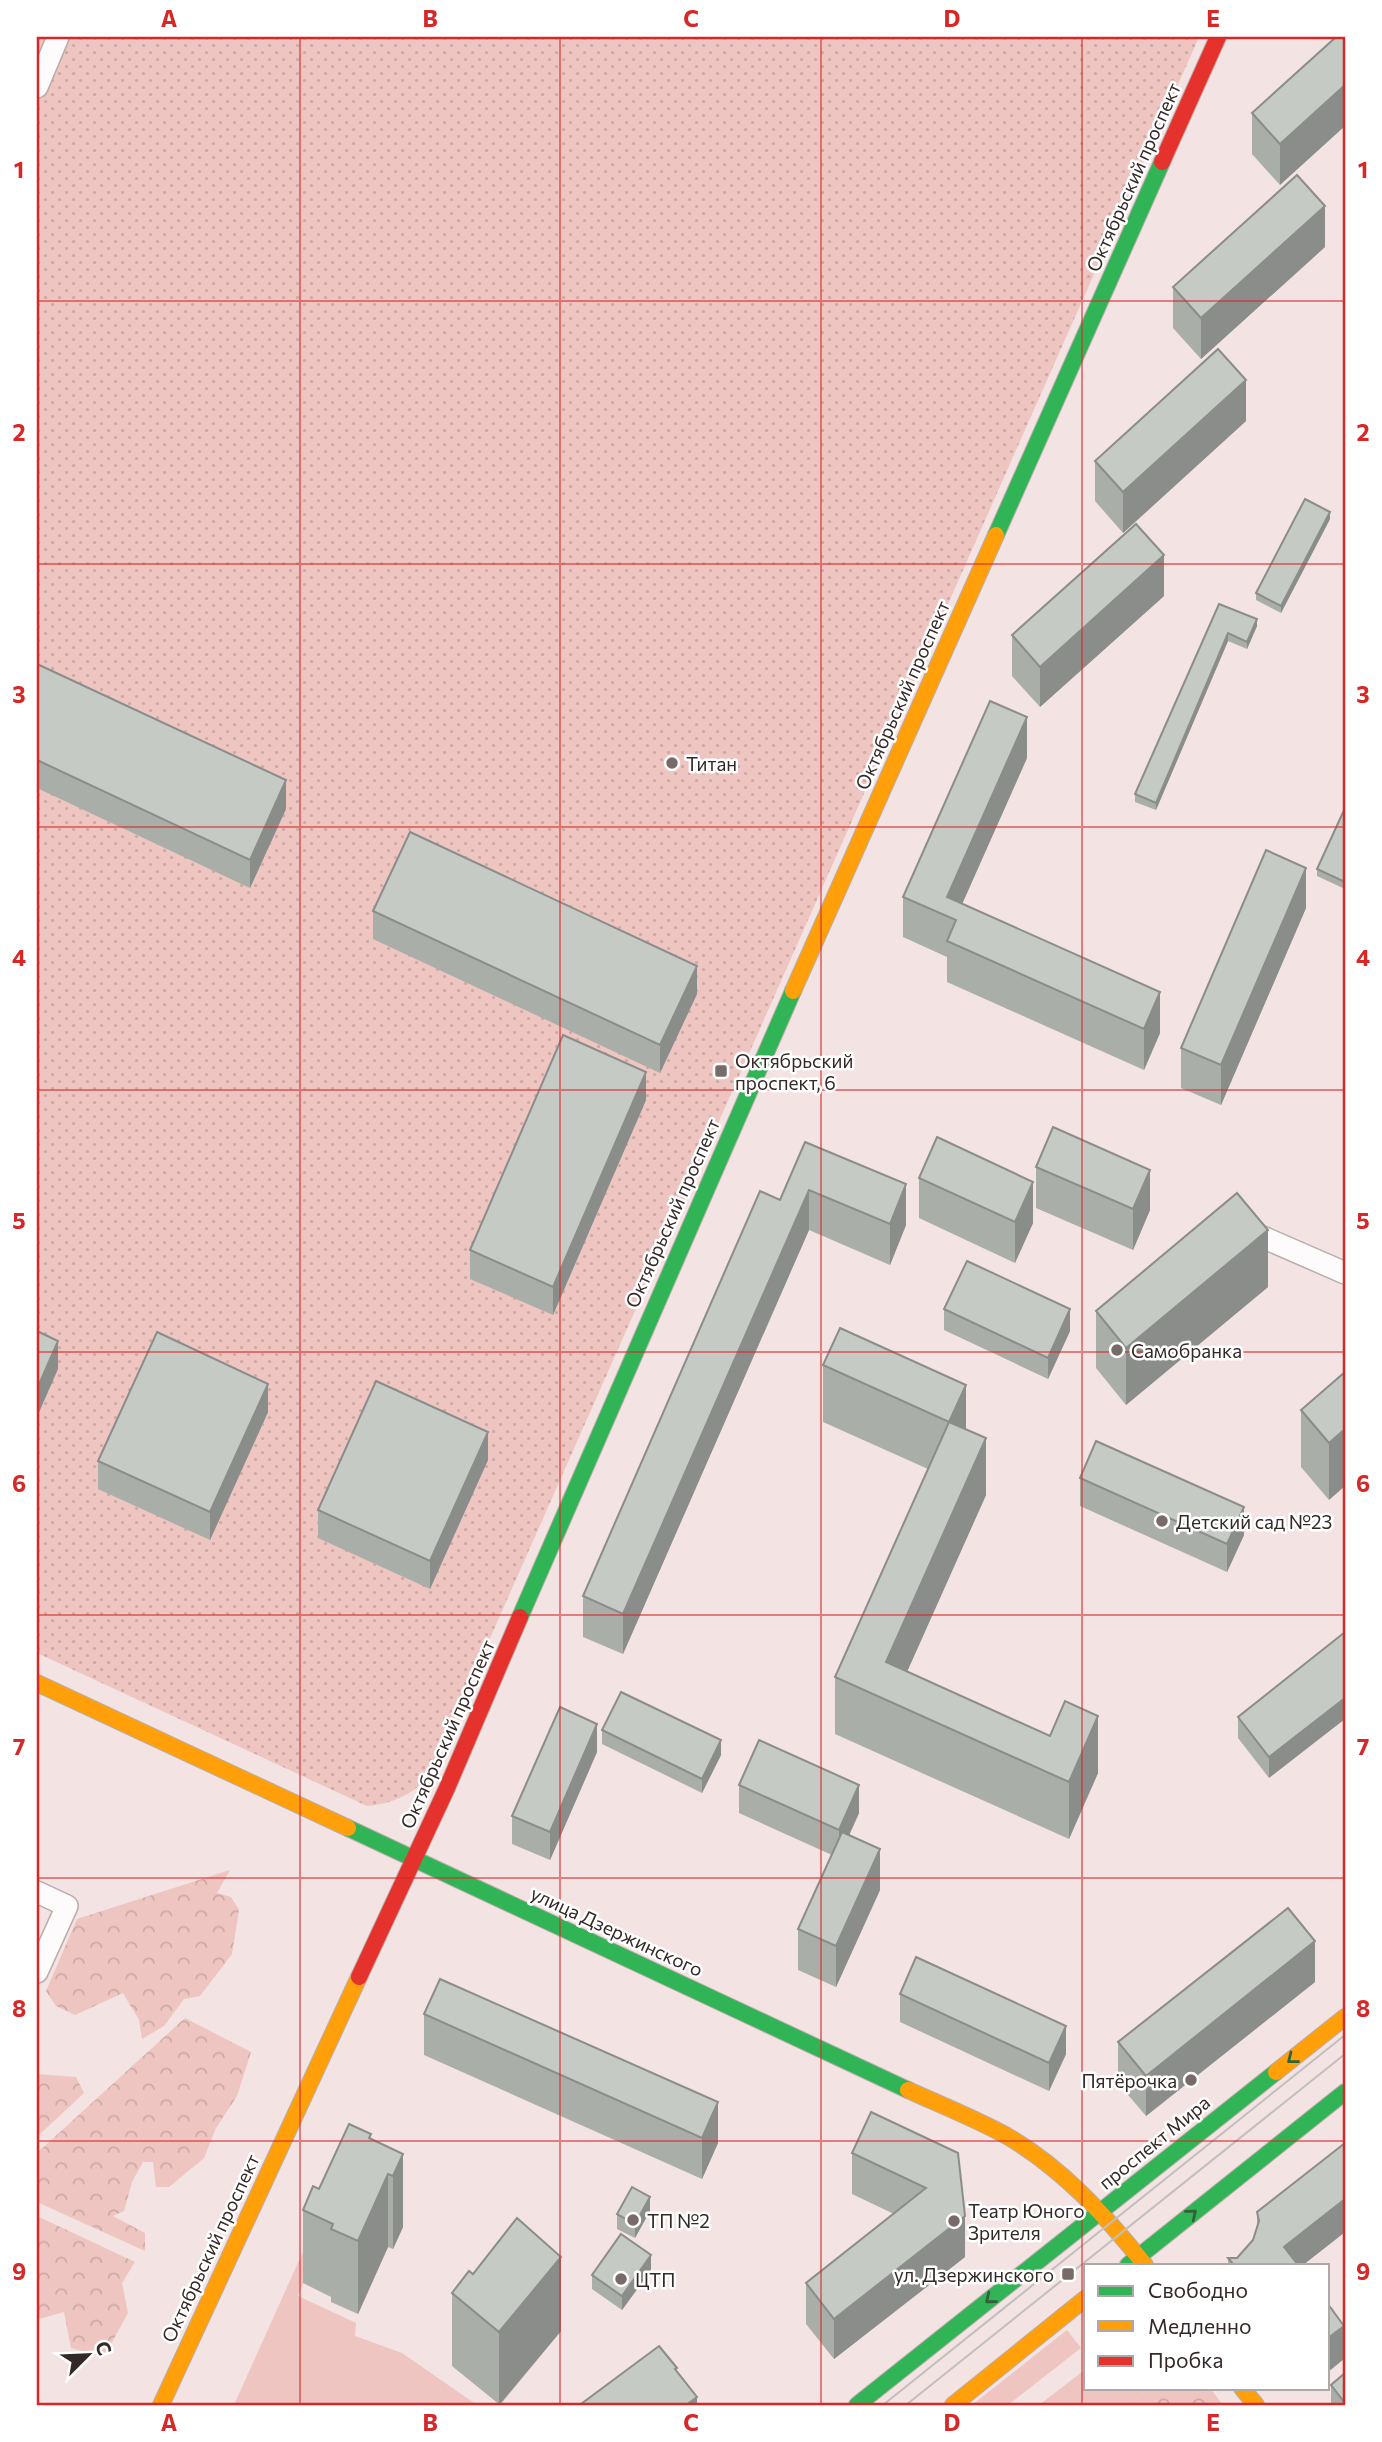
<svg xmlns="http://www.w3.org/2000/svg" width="1382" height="2442" font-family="Commissioner,sans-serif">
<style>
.grass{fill:#eec5c0}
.forest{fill:url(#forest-crowns)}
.park{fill:url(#park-dots)}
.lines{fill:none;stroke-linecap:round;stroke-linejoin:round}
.street-casing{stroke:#baadac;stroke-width:24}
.fast-casing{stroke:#baadac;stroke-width:18}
.slow-casing{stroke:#baadac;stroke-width:18}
.jam-casing{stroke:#baadac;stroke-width:18}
.street{stroke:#fdfbfb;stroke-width:21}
.fast{stroke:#30b455;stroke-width:16}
.slow{stroke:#ff9f0a;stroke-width:16}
.jam{stroke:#e5322d;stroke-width:16}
.tram{stroke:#c3bebe;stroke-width:2}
.wall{fill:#a9aea9}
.shaded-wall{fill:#8a8d8a}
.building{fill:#c5cac5;stroke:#8a8d8a;stroke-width:2}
.oneway{stroke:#32613a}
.grid{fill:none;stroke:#d62828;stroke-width:2;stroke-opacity:0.55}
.poi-dot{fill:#776a69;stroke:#fff;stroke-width:2.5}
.labels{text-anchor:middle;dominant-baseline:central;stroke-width:5;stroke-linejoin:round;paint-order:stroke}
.street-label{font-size:19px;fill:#342928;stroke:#fff}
.poi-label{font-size:19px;fill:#342928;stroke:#fff;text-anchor:start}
.neatline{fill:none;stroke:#d62828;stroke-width:2.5}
.grid-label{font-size:23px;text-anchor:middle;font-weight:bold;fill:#d62828}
</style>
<defs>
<pattern id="forest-crowns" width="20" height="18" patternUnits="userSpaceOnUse" patternTransform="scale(1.75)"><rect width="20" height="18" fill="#eec5c0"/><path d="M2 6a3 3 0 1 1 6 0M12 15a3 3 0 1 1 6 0" fill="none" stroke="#cda9a5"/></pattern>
<pattern id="park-dots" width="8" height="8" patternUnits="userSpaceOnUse" patternTransform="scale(1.75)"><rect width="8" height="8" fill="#eec5c0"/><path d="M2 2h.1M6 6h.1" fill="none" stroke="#cda9a5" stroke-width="1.8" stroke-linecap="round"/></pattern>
</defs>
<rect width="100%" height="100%" fill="#f3e3e2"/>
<g class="grass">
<polygon points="310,2236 313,2260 298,2296 356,2323 355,2336 402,2353 477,2405 234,2405"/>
<polygon points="1067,2330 1081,2348 1008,2405 972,2405"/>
<polygon points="1086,2369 1086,2388 1145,2388 1132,2405 1039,2405"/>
</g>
<g class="forest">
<polygon points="230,1870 217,1893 231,1897 239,1910 232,1954 200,1996 184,1999 164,2026 142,2039 139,2020 123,1993 75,2015 56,2006 46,1991 77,1919"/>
<polygon points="185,2018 251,2052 237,2096 216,2128 204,2158 169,2187 156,2187 153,2162 143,2162 132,2182 124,2211 113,2216 145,2233 145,2251 37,2202 37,2153"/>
<polygon points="37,2074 76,2077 84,2093 37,2137"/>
<polygon points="37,2216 135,2262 122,2283 128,2313 104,2357 71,2348 64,2312 39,2319 37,2325"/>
<polygon points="1145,2388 1210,2388 1223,2405 1132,2405"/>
</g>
<path class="park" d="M37 37H1199L429 1776C411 1796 393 1803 367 1806L37 1653Z"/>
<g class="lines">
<g class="street-casing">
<g id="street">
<polyline points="37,87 58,37"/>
<polyline points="1244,1229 1345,1273"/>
<polyline points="37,1892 67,1906 37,1972"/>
</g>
</g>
<g class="fast-casing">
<g id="fast">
<polyline points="996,535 1162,162"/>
<polyline points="520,1617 793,991"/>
<polyline points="348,1828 908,2090"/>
<polyline points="1128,2265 1345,2092"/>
<polyline points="857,2405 1276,2072"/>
</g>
</g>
<g class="slow-casing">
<g id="slow">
<polyline points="793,991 996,535"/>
<polyline points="37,1683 348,1828"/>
<polyline points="1276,2072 1345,2017"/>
<path d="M908 2090C941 2105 976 2119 1007 2136 1062 2168 1106 2216 1145 2265"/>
<polyline points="1242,2388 1256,2405"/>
<polyline points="161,2405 359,1977"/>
<polyline points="953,2405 1086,2298"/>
</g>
</g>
<g class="jam-casing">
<g id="jam">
<polyline points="1162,162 1218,37"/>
<polyline points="359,1977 447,1788 520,1617"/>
</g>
</g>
<use href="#street" class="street"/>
<use href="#fast" class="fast"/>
<use href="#slow" class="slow"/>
<use href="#jam" class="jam"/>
<g class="tram">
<polyline points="883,2405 1345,2035"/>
<polyline points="906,2405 1345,2054"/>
</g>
</g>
<g class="wall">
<polygon points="1336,37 1280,185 1252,154 1252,113"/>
<polygon points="1325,247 1201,359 1173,328 1173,287"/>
<polygon points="1246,421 1123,533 1095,501 1095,461"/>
<polygon points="1330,519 1281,613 1256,600 1256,593"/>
<polygon points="1164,596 1040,707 1012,676 1012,635"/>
<polygon points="1219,604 1257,626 1247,649 1228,641 1156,810 1135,802 1135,794"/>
<polygon points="37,664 286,809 250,888 37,788"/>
<polygon points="1027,758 962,904 1160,1033 1144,1070 947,982 947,957 903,937 903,897"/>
<polygon points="1345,808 1345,889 1317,876 1317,869"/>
<polygon points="1306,908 1221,1105 1181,1088 1181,1048"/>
<polygon points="373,911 697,994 660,1073 373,939"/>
<polygon points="646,1100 553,1315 470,1279 470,1250"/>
<polygon points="805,1142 906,1225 890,1265 809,1230 623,1654 583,1637 583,1596 780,1200"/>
<polygon points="1036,1167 1150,1210 1133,1250 1036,1208"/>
<polygon points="919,1178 1033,1223 1015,1263 919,1218"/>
<polygon points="1268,1287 1126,1405 1096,1368 1096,1311"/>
<polygon points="944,1309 1070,1331 1048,1379 944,1330"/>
<polygon points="823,1365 966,1429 986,1495 907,1672 1098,1773 1069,1839 835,1734 835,1677 928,1469 823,1422"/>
<polygon points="1345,1372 1329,1500 1301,1467 1301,1410"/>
<polygon points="268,1412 210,1540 98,1489 98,1461"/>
<polygon points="488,1460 430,1589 318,1538 318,1510"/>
<polygon points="1080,1478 1244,1535 1227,1572 1080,1506"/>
<polygon points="1345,1632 1269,1778 1238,1738 1238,1717"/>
<polygon points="602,1730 721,1755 702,1793 602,1744"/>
<polygon points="597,1752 550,1860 512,1844 512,1816"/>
<polygon points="739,1785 859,1813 849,1835 880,1890 836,1987 798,1970 798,1929 832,1855 739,1813"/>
<polygon points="1345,1858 1345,1903 1343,1900 1343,1860"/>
<polygon points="1315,1982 1146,2116 1118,2083 1118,2042"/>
<polygon points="900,1994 1066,2054 1049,2091 900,2022"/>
<polygon points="424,2014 718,2143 702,2179 424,2055"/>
<polygon points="871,2112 965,2216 965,2257 834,2359 806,2324 806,2283 894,2214 852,2194 852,2153"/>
<polygon points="371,2139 403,2154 403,2227 393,2249 388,2247 358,2314 331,2302 331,2297 303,2283 303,2210 319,2189"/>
<polygon points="650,2211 635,2238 617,2229 617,2214"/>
<polygon points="1257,2212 1345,2232 1303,2265 1228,2265 1228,2258 1237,2258 1253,2240 1257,2227"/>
<polygon points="651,2270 622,2310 592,2289 592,2275"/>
<polygon points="473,2274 561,2331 500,2405 452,2366 452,2293"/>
<polygon points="1345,2373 1345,2405 1331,2405 1331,2385"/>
</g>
<g class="shaded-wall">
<polygon points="1345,85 1345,126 1280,185 1280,144"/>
<polygon points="1325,206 1325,247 1201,359 1201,318"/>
<polygon points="1246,380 1246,421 1123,533 1123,492"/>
<polygon points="1330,512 1330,519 1281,613 1281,606"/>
<polygon points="1164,555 1164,596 1040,707 1040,667"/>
<polygon points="1257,619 1257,626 1247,649 1247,642"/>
<polygon points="1228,633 1228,641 1156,810 1156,803"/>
<polygon points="1027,717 1027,758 955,920 947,897"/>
<polygon points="286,780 286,809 250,888 250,860"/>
<polygon points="1306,868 1306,908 1221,1105 1221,1065"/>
<polygon points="697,966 697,994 660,1073 660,1045"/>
<polygon points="1160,992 1160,1033 1144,1070 1144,1029"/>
<polygon points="646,1072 646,1100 553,1315 553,1287"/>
<polygon points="1150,1170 1150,1210 1133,1250 1133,1209"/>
<polygon points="1033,1182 1033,1223 1015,1263 1015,1222"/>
<polygon points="906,1184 906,1225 890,1265 890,1224"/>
<polygon points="809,1190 809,1230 623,1654 623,1614"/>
<polygon points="1268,1230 1268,1287 1126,1405 1126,1348"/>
<polygon points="1070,1309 1070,1331 1048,1379 1048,1358"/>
<polygon points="58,1341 58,1369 37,1417 37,1389"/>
<polygon points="268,1384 268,1412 210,1540 210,1512"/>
<polygon points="966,1385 966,1442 949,1422"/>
<polygon points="1345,1429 1345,1486 1329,1500 1329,1443"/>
<polygon points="488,1432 488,1460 430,1589 430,1561"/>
<polygon points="986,1438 986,1495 893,1703 886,1662"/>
<polygon points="1244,1507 1244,1535 1227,1572 1227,1544"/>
<polygon points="1345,1698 1345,1719 1269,1778 1269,1757"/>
<polygon points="1098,1716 1098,1773 1069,1839 1069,1782"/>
<polygon points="597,1724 597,1752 550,1860 550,1832"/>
<polygon points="721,1740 721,1755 702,1793 702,1779"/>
<polygon points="859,1785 859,1813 839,1858 839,1830"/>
<polygon points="880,1849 880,1890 836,1987 836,1946"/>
<polygon points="1315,1941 1315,1982 1146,2116 1146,2076"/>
<polygon points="1066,2026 1066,2054 1049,2091 1049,2063"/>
<polygon points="718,2102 718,2143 702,2179 702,2138"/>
<polygon points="403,2154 403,2227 393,2249 393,2176"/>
<polygon points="388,2174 388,2247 358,2314 358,2241"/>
<polygon points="650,2197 650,2211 635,2238 635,2224"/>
<polygon points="1345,2199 1345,2232 1303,2265 1284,2265 1284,2247"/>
<polygon points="965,2216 965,2257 834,2359 834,2319"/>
<polygon points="651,2255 651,2270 622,2310 622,2296"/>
<polygon points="561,2257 561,2331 499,2405 499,2332"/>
<polygon points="1344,2326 1344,2359 1328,2372 1328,2338"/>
<polygon points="697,2397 697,2405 686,2405"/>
</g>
<g class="building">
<polygon points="1336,37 1345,37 1345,85 1280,144 1252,113"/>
<polygon points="1297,175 1325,206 1201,318 1173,287"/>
<polygon points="1218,349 1246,380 1123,492 1095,461"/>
<polygon points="1305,499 1330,512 1281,606 1256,593"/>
<polygon points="1136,524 1164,555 1040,667 1012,635"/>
<polygon points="1219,604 1257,619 1247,642 1228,633 1156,803 1135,794"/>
<polygon points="37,664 286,780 250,860 37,760"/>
<polygon points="990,701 1027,717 947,897 1160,992 1144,1029 947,941 956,920 903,897"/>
<polygon points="1345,808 1345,882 1317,869"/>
<polygon points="410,832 697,966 660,1045 373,911"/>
<polygon points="1266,850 1306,868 1221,1065 1181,1048"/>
<polygon points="563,1035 646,1072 553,1287 470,1250"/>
<polygon points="1053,1127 1150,1170 1133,1209 1036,1167"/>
<polygon points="937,1137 1033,1182 1015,1222 919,1178"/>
<polygon points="805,1142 906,1184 890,1224 809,1190 623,1614 583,1596 760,1191 780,1200"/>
<polygon points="1237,1193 1268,1230 1126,1348 1096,1311"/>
<polygon points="967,1261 1070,1309 1048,1358 944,1309"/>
<polygon points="840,1328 966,1385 949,1422 823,1365"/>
<polygon points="37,1331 58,1341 37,1389"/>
<polygon points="157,1332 268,1384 210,1512 98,1461"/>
<polygon points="1345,1372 1345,1429 1329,1443 1301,1410"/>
<polygon points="376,1381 488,1432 430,1561 318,1510"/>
<polygon points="949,1422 986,1438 886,1662 1050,1736 1065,1701 1098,1716 1069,1782 835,1677"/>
<polygon points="1096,1441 1244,1507 1227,1544 1080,1478"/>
<polygon points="1345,1632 1345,1698 1269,1757 1238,1717"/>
<polygon points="621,1692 721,1740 702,1779 602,1730"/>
<polygon points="560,1707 597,1724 550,1832 512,1816"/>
<polygon points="759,1740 859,1785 839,1830 739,1785"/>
<polygon points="842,1832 880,1849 836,1946 798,1929"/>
<polygon points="1288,1908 1315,1941 1146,2076 1118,2042"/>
<polygon points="916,1957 1066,2026 1049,2063 900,1994"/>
<polygon points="440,1979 718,2102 702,2138 424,2014"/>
<polygon points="871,2112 958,2153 965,2216 834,2319 806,2283 926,2188 852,2153"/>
<polygon points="349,2124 371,2134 369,2138 403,2154 393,2176 388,2174 358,2241 331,2229 333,2224 303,2210 313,2186 319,2189"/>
<polygon points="1345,2143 1345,2199 1284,2247 1298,2265 1234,2265 1228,2258 1237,2258 1253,2240 1259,2221 1257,2212"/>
<polygon points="632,2187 650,2197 635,2224 617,2214"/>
<polygon points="517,2218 561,2257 499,2332 452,2293 469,2271 473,2274"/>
<polygon points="621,2234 651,2255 622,2296 592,2275"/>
<polygon points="1328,2304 1344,2326 1328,2338"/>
<polygon points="659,2346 677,2368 675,2369 697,2397 686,2405 581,2404"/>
<polygon points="1345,2373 1345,2403 1331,2385"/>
</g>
<defs><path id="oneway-chevron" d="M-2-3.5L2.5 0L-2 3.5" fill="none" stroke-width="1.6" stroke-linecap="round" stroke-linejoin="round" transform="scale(1.75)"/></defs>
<g class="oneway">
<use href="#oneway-chevron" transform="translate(1292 2059) rotate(142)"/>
<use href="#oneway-chevron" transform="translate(1192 2214) rotate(-39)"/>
<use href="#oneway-chevron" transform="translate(990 2299) rotate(141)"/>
</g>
<path class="grid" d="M300 37V2405M560 37V2405M821 37V2405M1082 37V2405M37 301H1345M37 564H1345M37 827H1345M37 1090H1345M37 1352H1345M37 1615H1345M37 1878H1345M37 2141H1345"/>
<g class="poi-dot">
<circle cx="672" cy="763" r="7"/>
<rect x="714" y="1064" width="14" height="14" rx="3.5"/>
<circle cx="1117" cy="1350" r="7"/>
<circle cx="1162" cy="1521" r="7"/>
<circle cx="1191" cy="2080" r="7"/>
<circle cx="633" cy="2220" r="7"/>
<circle cx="954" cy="2221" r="7"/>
<rect x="1061" y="2267" width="14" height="14" rx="3.5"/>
<circle cx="621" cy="2279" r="7"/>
</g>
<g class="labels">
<g class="street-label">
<text transform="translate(1133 177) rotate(-66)">Октябрьский проспект</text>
<text transform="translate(902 695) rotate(-66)">Октябрьский проспект</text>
<text transform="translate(672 1213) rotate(-66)">Октябрьский проспект</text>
<text transform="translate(447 1734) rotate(-66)">Октябрьский проспект</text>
<text transform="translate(617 1931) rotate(25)">улица Дзержинского</text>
<text transform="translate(1154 2142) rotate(-39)">проспект Мира</text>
<text transform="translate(210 2248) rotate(-65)">Октябрьский проспект</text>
</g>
<g class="poi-label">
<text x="686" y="763">Титан</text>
<text x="735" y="1060">Октябрьский<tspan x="735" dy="22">проспект, 6</tspan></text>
<text x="1131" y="1350">Самобранка</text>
<text x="1176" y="1521">Детский сад №23</text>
<text x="1177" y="2080" text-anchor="end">Пятёрочка</text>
<text x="968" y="2210">Театр Юного<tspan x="968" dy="22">Зрителя</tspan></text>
<text x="647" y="2220">ТП №2</text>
<text x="1054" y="2274" text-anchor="end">ул. Дзержинского</text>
<text x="635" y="2279">ЦТП</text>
</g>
</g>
<rect width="1382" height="2442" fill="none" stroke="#ffffff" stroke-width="77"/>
<rect x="1084" y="2264" width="245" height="126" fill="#ffffff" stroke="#aea9a9" stroke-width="2"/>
<rect x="1098" y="2286" width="35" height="10" fill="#30b455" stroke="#aea9a9" stroke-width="2"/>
<text x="1148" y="2298" font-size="21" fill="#342928">Свободно</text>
<rect x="1098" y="2321" width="35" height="10" fill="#ff9f0a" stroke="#aea9a9" stroke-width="2"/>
<text x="1148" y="2334" font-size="21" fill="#342928">Медленно</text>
<rect x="1098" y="2356" width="35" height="10" fill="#e5322d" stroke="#aea9a9" stroke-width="2"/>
<text x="1148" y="2368" font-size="21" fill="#342928">Пробка</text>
<g transform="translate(88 2355) rotate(66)" stroke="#ffffff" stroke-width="5" paint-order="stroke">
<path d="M0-5L12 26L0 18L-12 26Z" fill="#342928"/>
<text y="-10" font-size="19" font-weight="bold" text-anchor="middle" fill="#342928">С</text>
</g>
<rect x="38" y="38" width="1306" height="2366" class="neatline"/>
<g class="grid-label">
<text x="169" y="27">A</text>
<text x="430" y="27">B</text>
<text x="691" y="27">C</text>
<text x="952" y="27">D</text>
<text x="1213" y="27">E</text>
<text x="19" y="178">1</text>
<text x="1363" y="178">1</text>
<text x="19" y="441">2</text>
<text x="1363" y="441">2</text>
<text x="19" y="703">3</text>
<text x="1363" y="703">3</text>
<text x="19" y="966">4</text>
<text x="1363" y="966">4</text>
<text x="19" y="1229">5</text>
<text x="1363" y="1229">5</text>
<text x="19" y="1492">6</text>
<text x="1363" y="1492">6</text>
<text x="19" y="1755">7</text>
<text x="1363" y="1755">7</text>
<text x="19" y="2017">8</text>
<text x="1363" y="2017">8</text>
<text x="19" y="2280">9</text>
<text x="1363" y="2280">9</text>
<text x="169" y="2431">A</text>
<text x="430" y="2431">B</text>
<text x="691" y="2431">C</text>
<text x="952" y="2431">D</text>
<text x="1213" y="2431">E</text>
</g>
</svg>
